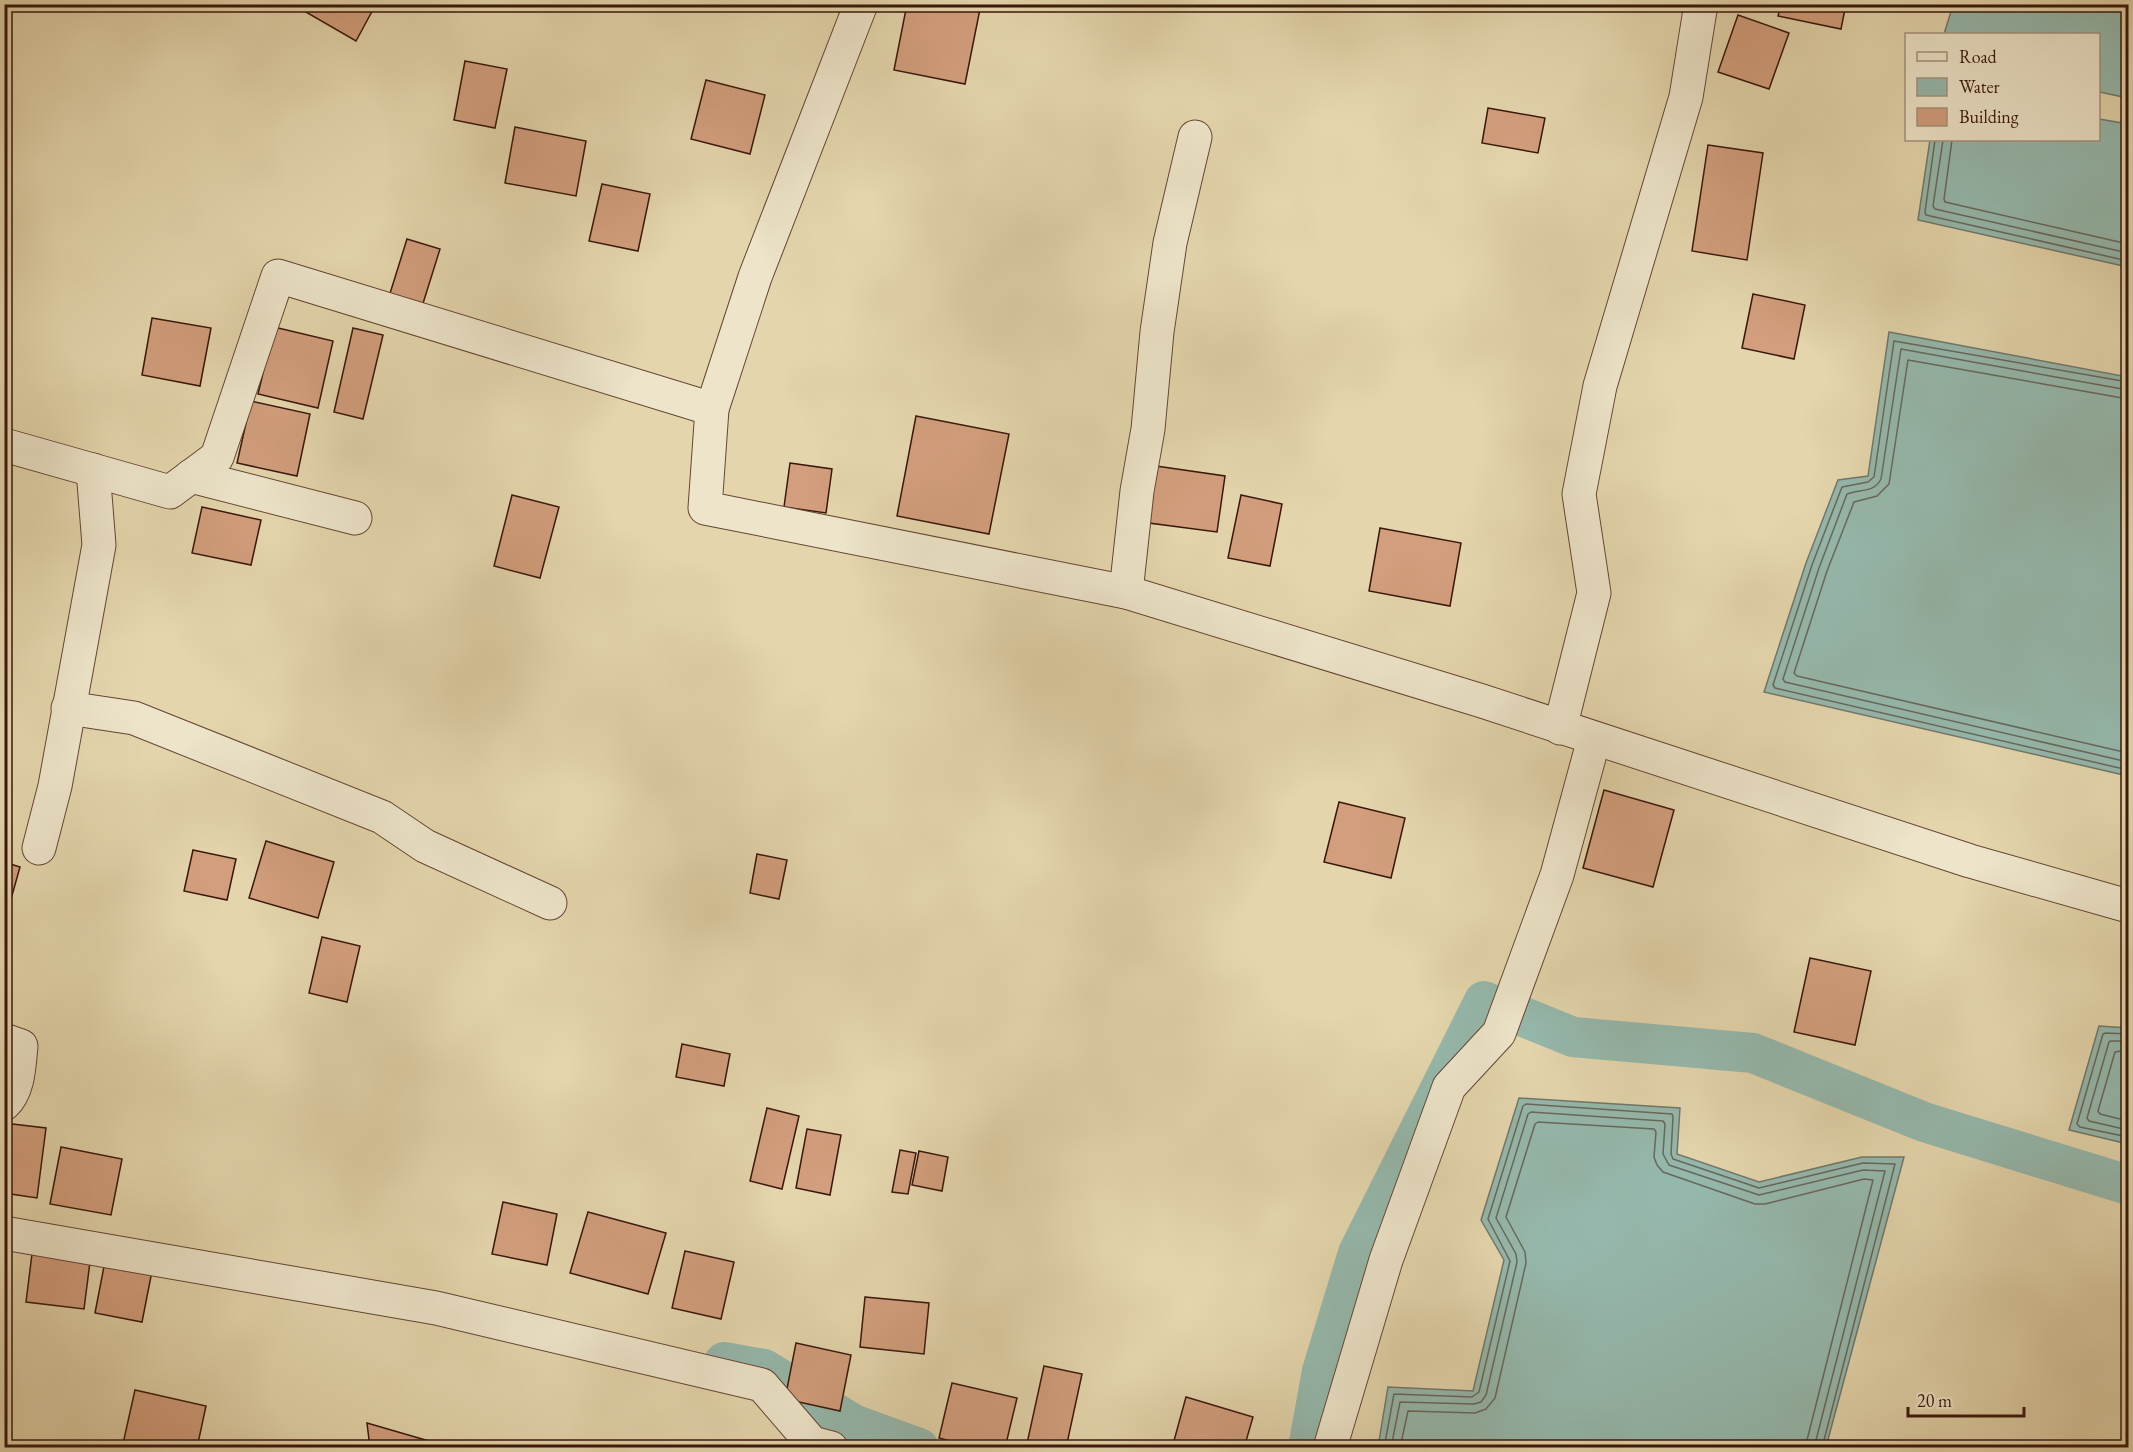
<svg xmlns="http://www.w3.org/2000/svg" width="2133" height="1452" font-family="'EB Garamond',serif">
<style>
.water{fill:#95b8ac;stroke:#70786c;stroke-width:1.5}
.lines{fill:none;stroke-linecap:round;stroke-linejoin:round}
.shore{stroke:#67685c;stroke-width:1.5}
.canal{stroke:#95b8ac;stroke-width:40}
.building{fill:#d29e7d;stroke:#39170b;stroke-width:1.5}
.street-casing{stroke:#644633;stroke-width:35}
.street{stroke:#ede4c9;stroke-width:33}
</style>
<rect width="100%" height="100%" fill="#e4d5ac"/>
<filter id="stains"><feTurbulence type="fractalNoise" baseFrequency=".00333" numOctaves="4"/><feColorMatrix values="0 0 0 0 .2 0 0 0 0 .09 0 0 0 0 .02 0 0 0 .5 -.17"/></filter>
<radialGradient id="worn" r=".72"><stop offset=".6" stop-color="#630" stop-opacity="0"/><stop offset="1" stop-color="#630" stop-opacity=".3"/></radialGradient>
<g class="water">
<polygon points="1953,5 2128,5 2128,98 2099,92 2098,34 1944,34"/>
<polygon points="2099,119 2128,124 2128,267 1918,220 1930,140 2098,140"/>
<polygon points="1889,332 2128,377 2128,776 1764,692 1806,563 1838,480 1868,476"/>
<polygon points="2099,1026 2128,1028 2128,1144 2069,1130"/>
<polygon points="1519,1098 1680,1108 1677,1154 1759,1182 1862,1157 1904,1157 1826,1447 1378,1447 1388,1387 1473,1391 1504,1260 1481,1220"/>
</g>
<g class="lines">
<g class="shore">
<polyline points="1935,140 1925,212 1926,215 2128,261"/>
<polyline points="1943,140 1933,206 1935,209 2128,253"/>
<polyline points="1952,140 1944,199 1945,202 2128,244"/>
<polyline points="2128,382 1894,341 1874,477 1868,482 1842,487 1812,565 1773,685 1775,688 2128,770"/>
<path d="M2128 390 1901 349 1881 479C1874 493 1860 489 1847 494L1819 568 1783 679 1785 682 2128 762"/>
<polyline points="2128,399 1908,360 1889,484 1877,496 1854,502 1827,571 1794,673 1797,676 2128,753"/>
<polyline points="2128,1034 2106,1033 2103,1034 2077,1124 2080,1127 2128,1137"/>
<polyline points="2128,1041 2111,1041 2109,1042 2087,1118 2089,1121 2128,1130"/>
<polyline points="2128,1050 2115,1052 2098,1111 2100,1114 2128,1121"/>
<polyline points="1384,1448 1394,1394 1472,1397 1479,1392 1510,1261 1488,1219 1523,1106 1526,1104 1672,1114 1673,1117 1671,1154 1673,1159 1759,1188 1863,1163 1895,1164 1822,1448"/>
<polyline points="1391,1448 1400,1402 1474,1404 1481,1402 1486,1395 1517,1262 1516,1254 1496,1218 1528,1114 1531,1112 1663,1121 1665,1124 1663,1154 1669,1165 1759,1195 1863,1170 1885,1171 1814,1448"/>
<polyline points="1400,1448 1408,1411 1475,1413 1486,1409 1495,1398 1526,1263 1525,1252 1506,1217 1535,1124 1538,1122 1654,1129 1656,1132 1654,1157 1657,1165 1663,1172 1755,1204 1765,1204 1864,1179 1873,1180 1805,1448"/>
</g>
<g class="canal">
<polyline points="724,1362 764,1369 853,1424 919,1448"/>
<polyline points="1308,1448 1322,1371 1358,1253 1484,1001 1573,1037 1753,1053 1924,1122 2128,1185"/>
</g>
</g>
<g class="building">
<polygon points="292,4 376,4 356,41"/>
<polygon points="907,4 981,4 965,84 894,70"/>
<polygon points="1781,4 1846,4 1841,29 1778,16"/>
<polygon points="1738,15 1789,33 1769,89 1718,72"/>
<polygon points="465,61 507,69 495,128 454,120"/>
<polygon points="706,80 765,95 750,154 691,139"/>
<polygon points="1488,108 1545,118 1538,153 1482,143"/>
<polygon points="515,127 586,141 576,196 505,183"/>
<polygon points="1708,145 1763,153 1747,260 1692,251"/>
<polygon points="602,184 650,194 638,251 589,241"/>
<polygon points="407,239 440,249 420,313 387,303"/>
<polygon points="1753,294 1805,305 1794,359 1742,348"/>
<polygon points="152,318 211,328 200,386 142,375"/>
<polygon points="274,327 333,341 318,408 258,394"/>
<polygon points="353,328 383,335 363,419 334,412"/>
<polygon points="251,401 310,414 297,476 237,463"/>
<polygon points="916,416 1009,434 989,534 897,516"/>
<polygon points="790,463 832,469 826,513 784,507"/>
<polygon points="1156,466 1225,476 1217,532 1149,523"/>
<polygon points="512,495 559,507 540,578 494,566"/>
<polygon points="1241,495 1282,504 1270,566 1228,558"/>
<polygon points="202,507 261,520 251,565 192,553"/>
<polygon points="1380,528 1461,543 1450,606 1369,591"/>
<polygon points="1604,790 1674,810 1653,887 1583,868"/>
<polygon points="1339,802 1405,818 1391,878 1324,862"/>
<polygon points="266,841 334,862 318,918 249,898"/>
<polygon points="193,850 236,859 227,900 184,891"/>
<polygon points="757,854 787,860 779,899 750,893"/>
<polygon points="4,862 20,867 4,924"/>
<polygon points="322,937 360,946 347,1002 309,993"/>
<polygon points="1810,958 1871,971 1855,1045 1794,1032"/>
<polygon points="682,1044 730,1054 724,1086 676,1077"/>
<polygon points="767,1108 799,1116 782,1189 750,1181"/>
<polygon points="4,1123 46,1128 37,1198 4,1193"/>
<polygon points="807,1129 841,1135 830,1195 796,1188"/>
<polygon points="61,1147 122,1159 111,1215 50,1204"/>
<polygon points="900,1150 916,1153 908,1194 892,1192"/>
<polygon points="919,1151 948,1157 942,1191 912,1185"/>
<polygon points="503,1202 557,1214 547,1265 492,1254"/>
<polygon points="588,1212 666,1233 648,1294 570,1273"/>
<polygon points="685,1251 734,1262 721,1319 672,1308"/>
<polygon points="32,1254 90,1262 84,1309 26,1302"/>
<polygon points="106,1256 153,1266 142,1322 95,1313"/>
<polygon points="865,1297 929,1303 924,1354 860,1347"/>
<polygon points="796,1343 851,1355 840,1411 785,1399"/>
<polygon points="1044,1366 1082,1374 1066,1448 1026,1448"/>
<polygon points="952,1383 1017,1398 1005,1448 978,1448 939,1438"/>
<polygon points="135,1390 206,1406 197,1448 122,1448"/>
<polygon points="1186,1397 1253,1417 1244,1448 1172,1448"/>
<polygon points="367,1423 436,1443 434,1448 370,1448"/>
</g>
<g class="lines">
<g class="street-casing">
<g id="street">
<polyline points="861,4 755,277 712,409 705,508 1126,592 1482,701 1970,861 2128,906"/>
<polyline points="4,445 170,492 217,457 278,276 712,409"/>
<polyline points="191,476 355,518"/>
<polyline points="1126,592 1137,491 1148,429 1157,332 1170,243 1195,137"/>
<polyline points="68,708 134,718 382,817 425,846 550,903"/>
<polyline points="1560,728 1594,593 1579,494 1600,386 1686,97 1701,4"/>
<polyline points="39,848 55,786 99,545 93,470"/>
<path d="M4 1040 21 1046C19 1064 19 1091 4 1104"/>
<polyline points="4,1233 436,1308 762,1385 812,1443 831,1448"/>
<polyline points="1330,1448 1386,1260 1449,1087 1499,1033 1557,875 1594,739"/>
</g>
</g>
<use href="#street" class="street"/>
</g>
<rect width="2133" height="1452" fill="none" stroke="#e4d5ac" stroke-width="24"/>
<rect x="6" y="6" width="2121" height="1440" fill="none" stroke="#39170b" stroke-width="3"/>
<rect x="12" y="12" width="2109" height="1428" fill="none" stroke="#39170b" stroke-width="1.5"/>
<rect x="1905" y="33" width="195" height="108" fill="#ede4c9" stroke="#a5927d" stroke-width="1.5"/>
<rect x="1917" y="52" width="30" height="9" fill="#ede4c9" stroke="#a5927d" stroke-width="1.5"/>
<text x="1959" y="63" font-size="18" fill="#39170b">Road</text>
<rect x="1917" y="78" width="30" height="18" fill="#95b8ac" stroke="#a5927d" stroke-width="1.5"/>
<text x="1959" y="93" font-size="18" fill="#39170b">Water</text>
<rect x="1917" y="108" width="30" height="18" fill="#d29e7d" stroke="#a5927d" stroke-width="1.5"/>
<text x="1959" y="123" font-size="18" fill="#39170b">Building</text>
<path d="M1908 1407v9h116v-9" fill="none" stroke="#39170b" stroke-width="3"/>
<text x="1917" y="1407" font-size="18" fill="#39170b" stroke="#ede4c9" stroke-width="4.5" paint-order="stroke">20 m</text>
<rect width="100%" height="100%" filter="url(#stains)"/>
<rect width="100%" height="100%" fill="url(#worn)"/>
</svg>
